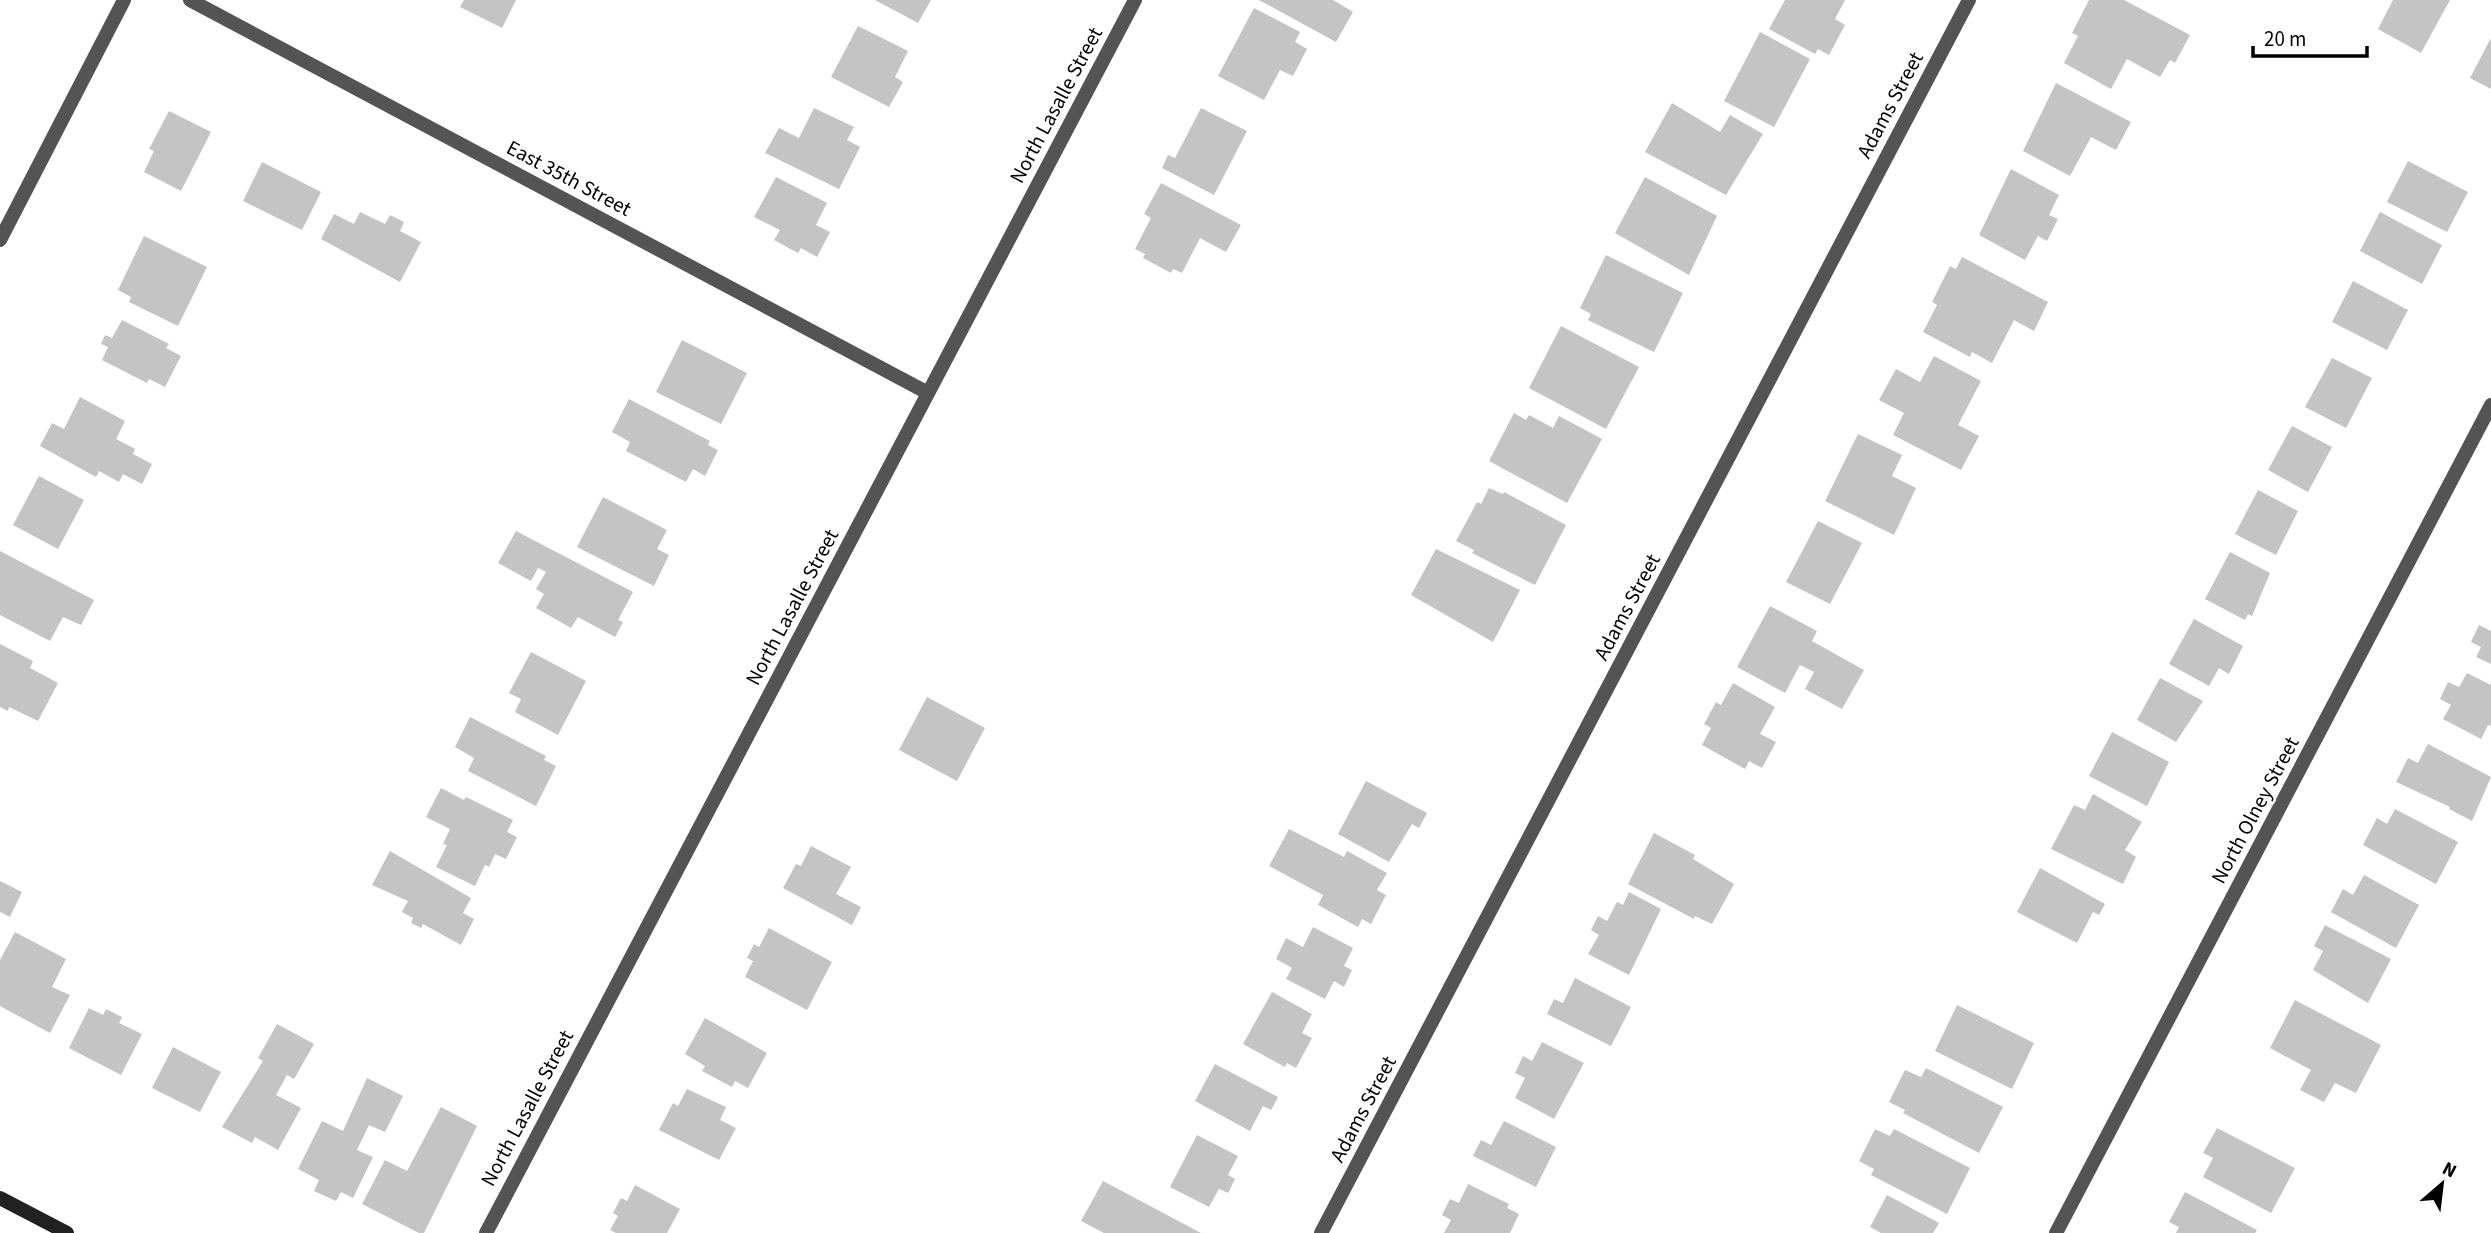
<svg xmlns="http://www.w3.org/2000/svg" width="2491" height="1233" font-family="'Source Sans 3',sans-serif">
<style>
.building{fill:#c4c4c4}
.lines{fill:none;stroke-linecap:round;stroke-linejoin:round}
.street{stroke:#545454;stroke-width:14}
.secondary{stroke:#212121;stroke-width:14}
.labels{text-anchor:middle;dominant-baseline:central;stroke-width:5;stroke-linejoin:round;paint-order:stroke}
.street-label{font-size:21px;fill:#000;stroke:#fff}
</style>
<rect width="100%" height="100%" fill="#fff"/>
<g class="building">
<polygon points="464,0 516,0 502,28 460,7"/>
<polygon points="875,0 931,0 918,23"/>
<polygon points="1259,0 1333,0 1353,12 1336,42"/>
<polygon points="1785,0 1845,0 1835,19 1845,25 1829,55 1818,49 1815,54 1769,29"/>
<polygon points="2089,0 2124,0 2190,35 2175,63 2170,60 2160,77 2127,59 2111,89 2064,63 2078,36 2072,33"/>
<polygon points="2393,0 2450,0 2421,53 2378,29"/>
<polygon points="1254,8 1300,32 1295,42 1307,49 1293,76 1280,70 1264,100 1218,76"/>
<polygon points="858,26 908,51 895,77 903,82 889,107 831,77"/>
<polygon points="1760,32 1810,59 1774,127 1724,101"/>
<polygon points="2491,38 2491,89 2470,78"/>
<polygon points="2056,83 2131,122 2116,150 2091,137 2070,176 2023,151"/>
<polygon points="1672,103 1720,132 1730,115 1763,134 1726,195 1645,152"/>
<polygon points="814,108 854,127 847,140 860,147 839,189 765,153 779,128 799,138"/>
<polygon points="1201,108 1247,131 1214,195 1162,168 1168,155 1175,158"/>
<polygon points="169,111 211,132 181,191 144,172 154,151 149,149"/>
<polygon points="2408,161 2468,192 2447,232 2387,202"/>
<polygon points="262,162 321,192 302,230 243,201"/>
<polygon points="2011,169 2059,195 2049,215 2058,219 2047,241 2038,236 2025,260 1979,235"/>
<polygon points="776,177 827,203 816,225 830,232 817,257 801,248 798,253 774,240 780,230 754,217"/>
<polygon points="1645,177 1717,216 1689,275 1615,233"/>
<polygon points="1161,183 1241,225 1226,252 1200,238 1182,273 1173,269 1171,273 1143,258 1145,254 1135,249 1151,218 1144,214"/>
<polygon points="360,212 385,224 390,215 404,222 400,231 421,242 400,282 321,239 334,214 354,224"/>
<polygon points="2380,212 2442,245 2422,284 2360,251"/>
<polygon points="144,236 207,267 178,326 129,302 131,297 118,290"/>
<polygon points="1606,255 1683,293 1654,352 1588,320 1591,314 1580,308"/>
<polygon points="1962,257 2048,302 2034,331 2014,320 1992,363 1972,352 1970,357 1923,332 1937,305 1932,302 1950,266 1956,269"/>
<polygon points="2353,281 2408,310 2387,350 2332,322"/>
<polygon points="122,320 169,344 166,348 181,356 165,387 149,379 147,383 102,360 108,347 101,344 105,335 112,338"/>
<polygon points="1561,326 1639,367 1606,429 1529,388"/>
<polygon points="682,340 747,373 721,424 656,392"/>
<polygon points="1934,356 1981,381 1958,425 1979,436 1961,470 1893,435 1904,413 1879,400 1896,369 1920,382"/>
<polygon points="2332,358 2372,378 2346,428 2305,407"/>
<polygon points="80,397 125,421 116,439 135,449 133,454 152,464 142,484 123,474 119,482 99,471 96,477 40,446 52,423 64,429"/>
<polygon points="629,399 710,441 708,445 718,450 705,476 693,469 686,482 626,451 630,442 612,432"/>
<polygon points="1514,413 1526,420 1529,415 1553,428 1559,416 1602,439 1567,503 1489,461"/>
<polygon points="2292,426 2332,447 2308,492 2268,470"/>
<polygon points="1858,434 1902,455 1892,476 1916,488 1894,535 1825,501"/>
<polygon points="39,476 84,500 58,549 13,525"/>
<polygon points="1489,488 1503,494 1504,492 1566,525 1535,585 1472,553 1474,550 1456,541 1477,502 1481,504"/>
<polygon points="2258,490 2298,511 2276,555 2235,534"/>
<polygon points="603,497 667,530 657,549 669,555 654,586 577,547"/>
<polygon points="1818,521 1862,543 1830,604 1786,582"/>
<polygon points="516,531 633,592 618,620 623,622 615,637 578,617 571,628 536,608 544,594 536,589 546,572 538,568 531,581 498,563"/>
<polygon points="1436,549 1520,590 1493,642 1411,595"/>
<polygon points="0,551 94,600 81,625 63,617 50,641 0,615"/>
<polygon points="2230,552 2270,573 2252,616 2248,614 2245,620 2205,599"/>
<polygon points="1770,606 1817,631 1812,641 1864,670 1842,709 1805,689 1814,672 1800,665 1785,693 1737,667"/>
<polygon points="2194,619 2243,646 2229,674 2219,668 2209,686 2169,664"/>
<polygon points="2479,625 2491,631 2491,664 2476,657 2481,647 2471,642"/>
<polygon points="0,644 33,661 30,668 58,683 38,721 9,707 8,711 0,707"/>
<polygon points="531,652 586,681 558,735 515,712 521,699 509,693"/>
<polygon points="2467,673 2491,685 2491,726 2488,725 2481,739 2443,719 2451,705 2440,699 2448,682 2459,687"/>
<polygon points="2160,678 2203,701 2176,742 2137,720"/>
<polygon points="1733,683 1775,707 1760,734 1776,742 1762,768 1749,761 1745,769 1702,745 1711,728 1704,724 1716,702 1721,705"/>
<polygon points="927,697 985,728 957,781 899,750"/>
<polygon points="470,717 546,756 544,760 556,766 536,806 468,771 474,758 455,747"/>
<polygon points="2112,732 2169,762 2147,806 2089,776"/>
<polygon points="2428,744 2491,777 2472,821 2449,809 2450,807 2396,782 2408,758 2418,763"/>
<polygon points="1366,781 1427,813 1419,828 1412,824 1389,862 1338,834"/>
<polygon points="441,788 464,800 466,797 513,820 507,832 517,837 506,859 495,854 489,867 485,865 475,886 436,867 447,845 443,844 450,829 426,817"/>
<polygon points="2093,794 2142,822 2125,850 2136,857 2123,884 2051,849 2074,805 2085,810"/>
<polygon points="2395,809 2458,842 2436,884 2363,845 2377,818 2387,824"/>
<polygon points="1289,829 1344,857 1347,851 1387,873 1377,890 1386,895 1371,924 1362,919 1358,927 1318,905 1323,895 1269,866"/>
<polygon points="1654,833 1695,855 1693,859 1734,884 1712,924 1695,916 1694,919 1628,884"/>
<polygon points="811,846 851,867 836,894 861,907 852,925 783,888 796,864 801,866"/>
<polygon points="390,851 471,898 463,913 474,919 461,945 423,924 421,928 411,923 413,918 402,912 408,901 372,885"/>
<polygon points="2040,868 2105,904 2099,915 2093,912 2077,943 2017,912"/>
<polygon points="2364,875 2419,905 2396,948 2331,912 2343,889 2353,895"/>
<polygon points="0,881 22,892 10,917 0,912"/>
<polygon points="1629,892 1661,909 1629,975 1588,954 1599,935 1591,930 1598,916 1607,921 1617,902 1623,905"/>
<polygon points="2325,925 2391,959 2368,1003 2313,970 2323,951 2314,946"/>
<polygon points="1313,927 1353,948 1344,966 1352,970 1344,987 1334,981 1325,999 1286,979 1292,968 1276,959 1286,938 1303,947"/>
<polygon points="769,928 832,962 807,1010 745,977 753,961 747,958 754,944 759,947"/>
<polygon points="15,932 66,959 52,987 70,995 50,1033 0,1006 0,960"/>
<polygon points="1575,978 1631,1007 1611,1046 1547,1014 1554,999 1563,1003"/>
<polygon points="1272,992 1312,1014 1302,1033 1312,1038 1296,1068 1287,1063 1285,1067 1243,1044"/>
<polygon points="2295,1000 2381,1045 2356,1093 2335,1083 2324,1102 2300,1090 2311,1070 2270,1048"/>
<polygon points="1957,1005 2034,1043 2012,1089 1935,1051"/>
<polygon points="89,1008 103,1015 106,1009 122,1017 119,1023 142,1034 121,1075 69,1048"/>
<polygon points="705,1018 767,1053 748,1088 735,1081 732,1087 702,1071 705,1066 685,1054"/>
<polygon points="277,1024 314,1044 294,1079 287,1075 276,1095 301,1108 278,1150 255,1137 252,1143 222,1127 263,1061 258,1058"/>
<polygon points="1542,1042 1584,1063 1554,1119 1515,1098 1525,1078 1515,1073 1523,1056 1532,1061"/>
<polygon points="173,1047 221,1072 200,1112 152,1088"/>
<polygon points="1215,1064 1278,1097 1271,1110 1263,1106 1250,1131 1195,1101"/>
<polygon points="1926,1068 2003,1107 1979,1153 1903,1113 1905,1110 1889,1102 1905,1070 1921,1077"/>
<polygon points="367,1078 403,1096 385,1132 369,1125 357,1150 373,1157 353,1198 341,1192 336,1201 314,1191 319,1180 298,1169 322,1121 343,1131"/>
<polygon points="687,1089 726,1107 720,1120 736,1128 719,1160 659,1130 673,1103 678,1106"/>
<polygon points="441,1107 477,1126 424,1233 419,1233 362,1204 385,1160 407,1171"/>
<polygon points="1504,1121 1556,1147 1536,1187 1473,1156 1481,1140 1491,1145"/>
<polygon points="2217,1128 2295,1168 2271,1213 2203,1177 2213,1158 2203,1153"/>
<polygon points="1875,1129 1890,1136 1894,1129 1970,1168 1947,1214 1871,1175 1874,1169 1859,1161"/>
<polygon points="1197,1135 1238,1156 1228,1175 1235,1179 1228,1193 1219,1189 1209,1207 1170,1187"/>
<polygon points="1103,1181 1201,1233 1104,1233 1081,1221"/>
<polygon points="1468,1184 1509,1204 1507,1208 1519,1214 1510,1233 1444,1233 1451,1220 1442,1215 1450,1199 1459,1203"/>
<polygon points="635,1185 680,1209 667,1233 616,1233 610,1230 618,1216 613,1213 621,1198 627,1201"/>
<polygon points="2185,1192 2257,1230 2255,1233 2176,1233 2179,1227 2169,1222"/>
<polygon points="1887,1195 1939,1223 1933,1233 1881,1233 1870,1227"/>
</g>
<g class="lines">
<g class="street">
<polyline points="190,0 928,393"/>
<polyline points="0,240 124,0"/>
<polyline points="486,1233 1135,0"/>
<polyline points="1321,1233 1969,0"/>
<polyline points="2056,1233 2491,405"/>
</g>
<polyline class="secondary" points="0,1198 67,1233"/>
</g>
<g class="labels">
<g class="street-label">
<text transform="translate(1056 105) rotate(-62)">North Lasalle Street</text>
<text transform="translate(1890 105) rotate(-62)">Adams Street</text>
<text transform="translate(569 178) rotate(28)">East 35th Street</text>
<text transform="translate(792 607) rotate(-62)">North Lasalle Street</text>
<text transform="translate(1627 607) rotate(-62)">Adams Street</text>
<text transform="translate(2255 810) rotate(-62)">North Olney Street</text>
<text transform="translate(527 1108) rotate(-62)">North Lasalle Street</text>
<text transform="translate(1363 1109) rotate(-62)">Adams Street</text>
</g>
</g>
<g transform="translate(2442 1184) rotate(28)" stroke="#ffffff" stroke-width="5" paint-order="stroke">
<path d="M0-5L12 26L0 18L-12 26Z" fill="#000000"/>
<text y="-10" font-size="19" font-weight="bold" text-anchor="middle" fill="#000000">N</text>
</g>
<path d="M2253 46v10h114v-10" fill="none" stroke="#000000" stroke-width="3.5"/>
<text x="2264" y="46" font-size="21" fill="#000000" stroke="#ffffff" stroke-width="5" paint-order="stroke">20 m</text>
</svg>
